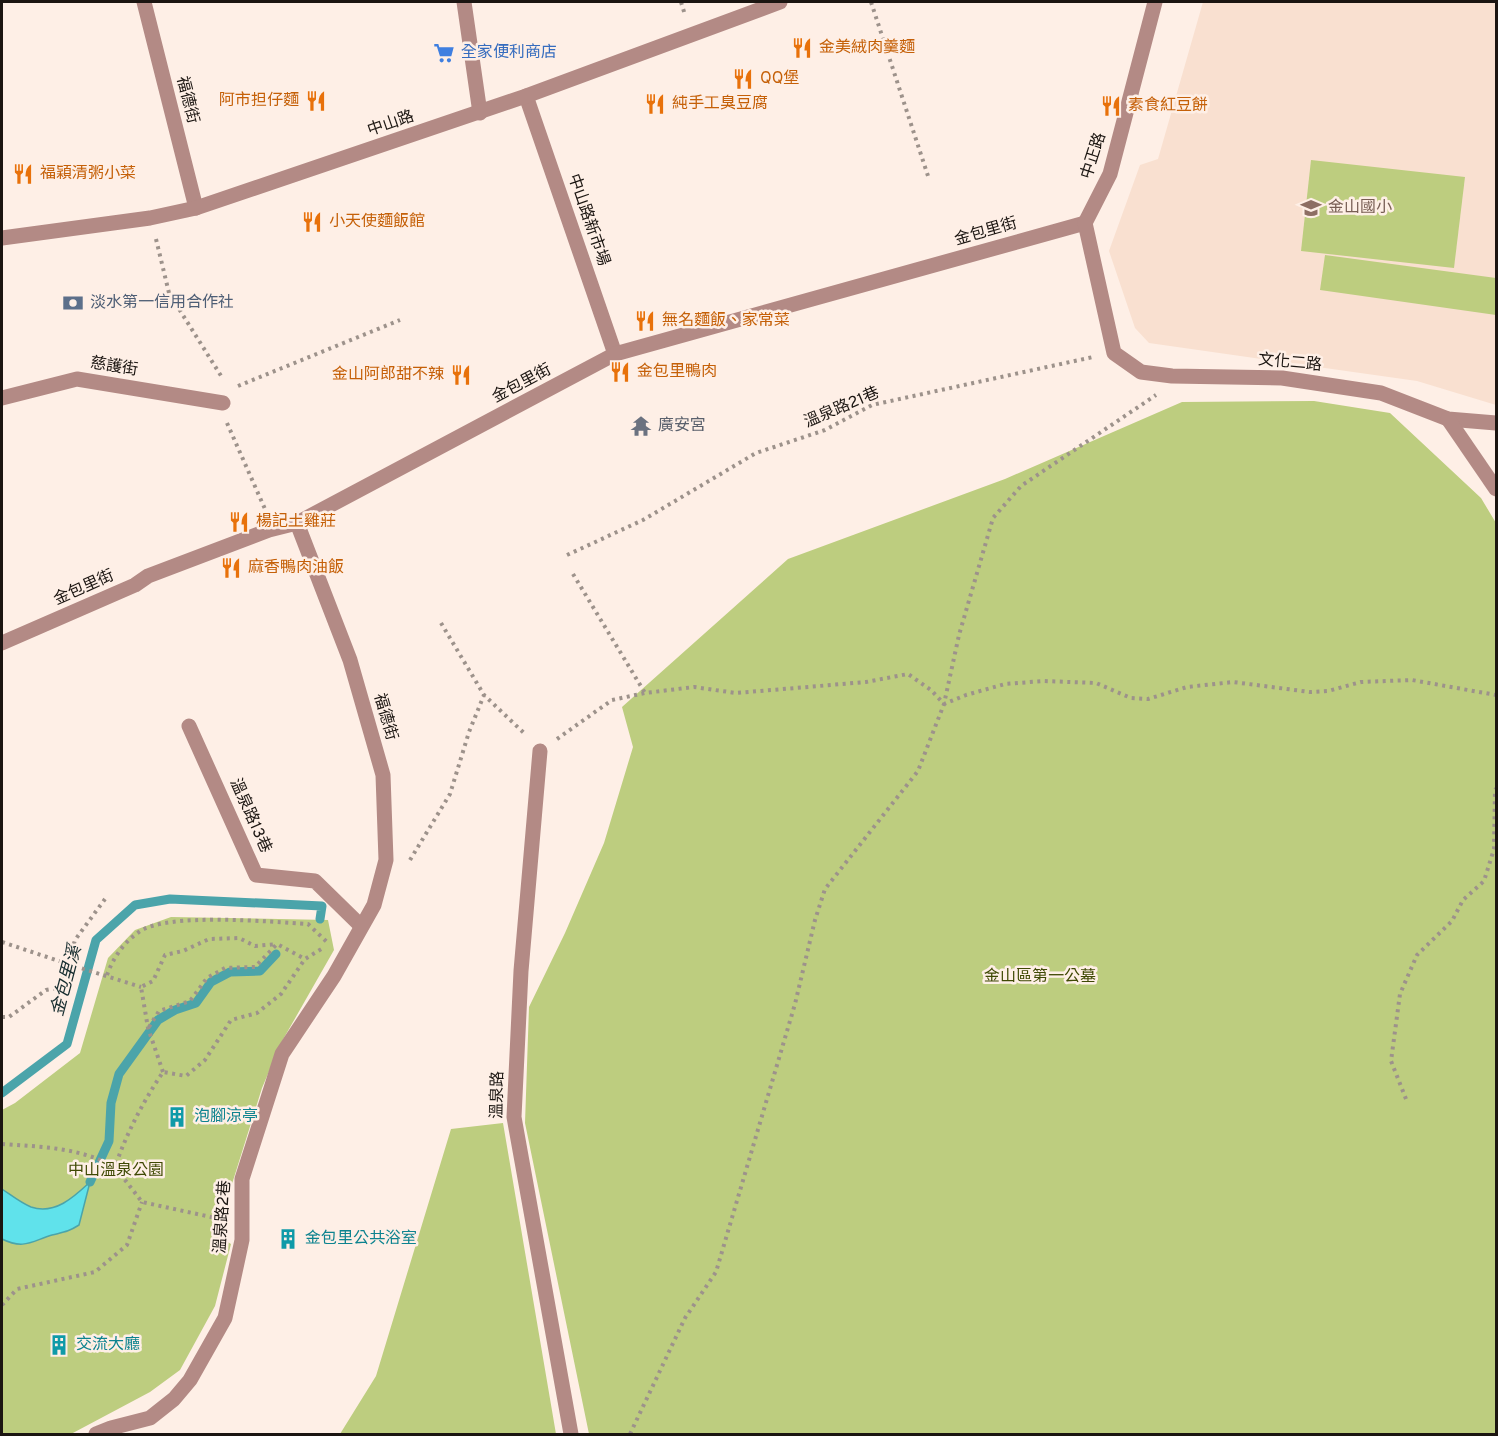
<svg xmlns="http://www.w3.org/2000/svg" width="1498" height="1436" font-family="Overpass,'Noto Sans TC',sans-serif">
<style>
.built{fill:#f9e0d0}
.green{fill:#bdcd7f}
.water{fill:#60e2eb;stroke:#4ba4aa;stroke-width:1.5}
.lines{fill:none;stroke-linecap:round;stroke-linejoin:round}
.stream{stroke:#4ba4aa;stroke-width:9}
.path{stroke:#9d928b;stroke-width:4;stroke-dasharray:3 4.5;stroke-linecap:butt}
.pedestrian{stroke:#b38a85;stroke-width:15}
.minor{stroke:#b38a85;stroke-width:15}
.tertiary{stroke:#b38a85;stroke-width:15}
.labels{text-anchor:middle;dominant-baseline:central;stroke-width:5;stroke-linejoin:round;paint-order:stroke}
.food-label{font-size:16px;fill:#c56008;stroke:#feefe6;text-anchor:start}
.shop-label{font-size:16px;fill:#366cbe;stroke:#feefe6;text-anchor:start}
.street-label{font-size:16px;fill:#1b1511;stroke:#feefe6}
.education-label{font-size:16px;fill:#785e54;stroke:#feefe6;text-anchor:start}
.service-label{font-size:16px;fill:#4e5e75;stroke:#feefe6;text-anchor:start}
.worship-label{font-size:16px;fill:#5b616d;stroke:#feefe6;text-anchor:start}
.park-label{font-size:16px;fill:#3f4904;stroke:#feefe6}
.culture-label{font-size:16px;fill:#0d838f;stroke:#feefe6;text-anchor:start}
.water-label{font-size:18px;font-style:italic;fill:#172d2f;stroke:#feefe6}
</style>
<rect width="100%" height="100%" fill="#feefe6"/>
<polygon class="built" points="1203,2 1496,2 1496,405 1417,381 1149,343 1135,328 1109,251 1140,165 1158,159"/>
<g class="green">
<polygon points="1311,160 1465,177 1454,268 1301,251"/>
<polygon points="1325,255 1496,278 1496,315 1320,290"/>
<polygon points="1314,401 1390,413 1481,498 1496,523 1496,1434 589,1434 525,1123 529,1007 565,933 604,843 633,747 622,707 788,559 1005,479 1182,402"/>
<polygon points="171,917 328,920 334,950 281,1043 262,1088 216,1235 231,1244 215,1306 180,1370 150,1392 71,1434 2,1434 2,1110 15,1103 80,1053 108,958 135,930"/>
<polygon points="503,1123 556,1434 340,1434 376,1376 451,1129"/>
</g>
<path class="water" d="M90 1182 79 1225C68 1232 64 1232 52 1235 32 1241 24 1250 2 1239V1189C11 1195 21 1203 31 1207 55 1215 74 1197 90 1182Z"/>
<g class="lines">
<g class="stream">
<polyline points="2,1093 67,1044 96,940 135,905 170,899 322,906 320,919"/>
<polyline points="90,1182 109,1141 111,1103 119,1074 158,1020 175,1010 196,1003 211,982 230,972 260,971 276,954"/>
</g>
<g class="path">
<polyline points="681,2 685,15"/>
<polyline points="871,2 929,179"/>
<polyline points="156,239 169,293 223,379"/>
<polyline points="238,386 400,320"/>
<polyline points="227,423 265,509"/>
<polyline points="567,555 643,520 756,453 825,430 872,405 1093,357"/>
<polyline points="573,574 645,693"/>
<polyline points="441,623 484,695 525,734"/>
<polyline points="557,739 612,700 645,693 694,687 736,693 866,682 908,674 931,690 944,704 966,695 1005,684 1044,681 1096,683 1131,698 1148,699 1187,687 1233,682 1310,692 1328,691 1361,682 1412,680 1496,695"/>
<polyline points="410,860 450,794 469,732 484,695"/>
<polyline points="2,942 68,964 75,940 105,899"/>
<path d="M107 975C113 958 124 942 139 932 166 912 272 922 308 924L328 943"/>
<polyline points="2,1017 9,1017 46,990 57,988 68,964 141,987"/>
<polyline points="149,1027 159,1011 190,1001 207,978 225,968 255,967 277,944 305,959"/>
<polyline points="163,1072 148,1028 141,987 153,981 165,955 183,951 209,939 239,938 255,946 277,944"/>
<polyline points="1406,1099 1391,1061 1400,994 1417,955 1452,921 1463,900 1484,881 1494,849 1495,792 1496,788"/>
<path d="M2 1144C42 1147 78 1147 115 1167"/>
<path d="M220 1219 142 1202 115 1167C127 1132 143 1102 163 1072L186 1076 205 1060 231 1020 257 1013 281 994 305 959 323 948"/>
<polyline points="2,1305 17,1289 95,1272 127,1245 142,1202"/>
<polyline points="630,1434 685,1318 716,1272 795,1004 815,920 825,889 918,771 944,704 959,635 993,518 1021,486 1156,395"/>
</g>
<g class="pedestrian">
<polyline points="526,96 615,354"/>
<polyline points="2,643 135,585 148,576 269,530 297,523 615,354 1085,223"/>
</g>
<g class="minor">
<polyline points="144,2 196,208"/>
<polyline points="464,2 480,113"/>
<polyline points="1155,2 1110,174 1085,223 1114,353 1141,372 1172,376 1282,378 1381,393 1448,419 1496,423"/>
<polyline points="2,398 77,379 223,403"/>
<polyline points="1448,419 1496,489"/>
<polyline points="189,726 256,875 315,881 361,926"/>
<polyline points="540,751 521,971 514,1117 571,1434"/>
<polyline points="96,1434 111,1428 150,1418 174,1399 190,1380 225,1318 242,1240 242,1179 282,1054 334,976 374,905 386,860 383,775 350,660 297,523"/>
</g>
<polyline class="tertiary" points="2,238 150,218 196,208 526,96 780,2"/>
</g>
<defs>
<g id="restaurant-bare" transform="scale(1.62)"><path d="M-5-6h1v4h1v-4h1v4h1v-4h1v5L-1.5 .5V6h-2V.5L-5-1ZM5-6V6H3V1.5H1.5Q1.5-4 5-6Z" fill="#e8710a" stroke="#feefe6" stroke-width="2.5" paint-order="stroke"/></g>
<g id="supermarket-bare" transform="scale(1.62)"><path d="M-6-5.5h2.5l.6 2H6L4.5 2H-2.5L-4.4-4H-6ZM-1.5 3.2a1.3 1.3 0 1 0 .1 0ZM3 3.2a1.3 1.3 0 1 0 .1 0Z" fill="#3f7fe0" stroke="#feefe6" stroke-width="2.5" paint-order="stroke"/></g>
<g id="school-bare" transform="scale(1.62)"><path d="M0-5L7-2L0 1L-7-2ZM-4 1L0 2.5L4 1V4Q0 6-4 4Z" fill="#8d6e63" stroke="#feefe6" stroke-width="2.5" paint-order="stroke"/></g>
<g id="bank-bare" transform="scale(1.62)"><path d="M-6-4H6V4H-6ZM0-2.3a2.3 2.3 0 1 0 0 4.6a2.3 2.3 0 1 0 0-4.6Z" fill="#5c6f8a" stroke="#feefe6" stroke-width="2.5" paint-order="stroke"/></g>
<g id="temple-bare" transform="scale(1.62)"><path d="M0-6L5-2H3V0L6.5 2.5H4V6H1.5V3h-3V6H-4V2.5H-6.5L-3 0V-2H-5Z" fill="#6b7280" stroke="#feefe6" stroke-width="2.5" paint-order="stroke"/></g>
<g id="building-bare" transform="scale(1.62)"><path d="M-4-6H4V6H1V3H-1V6H-4ZM-2.5-4.3h1.7v1.8h-1.7ZM.8-4.3h1.7v1.8H.8ZM-2.5-1h1.7V.8h-1.7ZM.8-1h1.7V.8H.8Z" fill="#0f9aa8" stroke="#feefe6" stroke-width="2.5" paint-order="stroke"/></g>
</defs>
<g fill-rule="evenodd">
<use href="#restaurant-bare" x="802" y="48"/>
<use href="#supermarket-bare" x="444" y="53"/>
<use href="#restaurant-bare" x="743" y="79"/>
<use href="#restaurant-bare" x="316" y="101"/>
<use href="#restaurant-bare" x="655" y="104"/>
<use href="#restaurant-bare" x="1111" y="106"/>
<use href="#restaurant-bare" x="23" y="174"/>
<use href="#school-bare" x="1311" y="208"/>
<use href="#restaurant-bare" x="312" y="222"/>
<use href="#bank-bare" x="73" y="303"/>
<use href="#restaurant-bare" x="645" y="321"/>
<use href="#restaurant-bare" x="620" y="372"/>
<use href="#restaurant-bare" x="461" y="375"/>
<use href="#temple-bare" x="641" y="426"/>
<use href="#restaurant-bare" x="239" y="522"/>
<use href="#restaurant-bare" x="231" y="568"/>
<use href="#building-bare" x="177" y="1117"/>
<use href="#building-bare" x="288" y="1239"/>
<use href="#building-bare" x="59" y="1345"/>
</g>
<g class="labels">
<g class="food-label">
<text x="819" y="48">金美絨肉羹麵</text>
<text x="760" y="79">QQ堡</text>
<text x="299" y="101" text-anchor="end">阿市担仔麵</text>
<text x="672" y="104">純手工臭豆腐</text>
<text x="1128" y="106">素食紅豆餅</text>
<text x="40" y="174">福穎清粥小菜</text>
<text x="329" y="222">小天使麵飯館</text>
<text x="662" y="321">無名麵飯、家常菜</text>
<text x="637" y="372">金包里鴨肉</text>
<text x="444" y="375" text-anchor="end">金山阿郎甜不辣</text>
<text x="256" y="522">楊記土雞莊</text>
<text x="248" y="568">麻香鴨肉油飯</text>
</g>
<g class="shop-label">
<text x="461" y="53">全家便利商店</text>
</g>
<g class="street-label">
<text transform="translate(187 100) rotate(76)">福德街</text>
<text transform="translate(391 124) rotate(-19)">中山路</text>
<text transform="translate(1094 156) rotate(-72)">中正路</text>
<text transform="translate(588 220) rotate(71)">中山路新市場</text>
<text transform="translate(986 232) rotate(-16)">金包里街</text>
<text transform="translate(1290 363) rotate(5)">文化二路</text>
<text transform="translate(114 367) rotate(9)">慈護街</text>
<text transform="translate(522 384) rotate(-28)">金包里街</text>
<text transform="translate(842 408) rotate(-23)">溫泉路21巷</text>
<text transform="translate(84 588) rotate(-24)">金包里街</text>
<text transform="translate(385 717) rotate(74)">福德街</text>
<text transform="translate(250 816) rotate(66)">溫泉路13巷</text>
<text transform="translate(498 1095) rotate(-89)">溫泉路</text>
<text transform="translate(223 1217) rotate(-86)">溫泉路2巷</text>
</g>
<g class="education-label">
<text x="1328" y="208">金山國小</text>
</g>
<g class="service-label">
<text x="90" y="303">淡水第一信用合作社</text>
</g>
<g class="worship-label">
<text x="658" y="426">廣安宮</text>
</g>
<g class="park-label">
<text x="1040" y="977">金山區第一公墓</text>
<text x="116" y="1171">中山溫泉公園</text>
</g>
<g class="culture-label">
<text x="194" y="1117">泡腳涼亭</text>
<text x="305" y="1239">金包里公共浴室</text>
<text x="76" y="1345">交流大廳</text>
</g>
<g class="water-label">
<text transform="translate(67 981) rotate(-75)">金包里溪</text>
</g>
</g>
<rect width="1498" height="1436" fill="none" stroke="#1b1511" stroke-width="6"/>
</svg>
